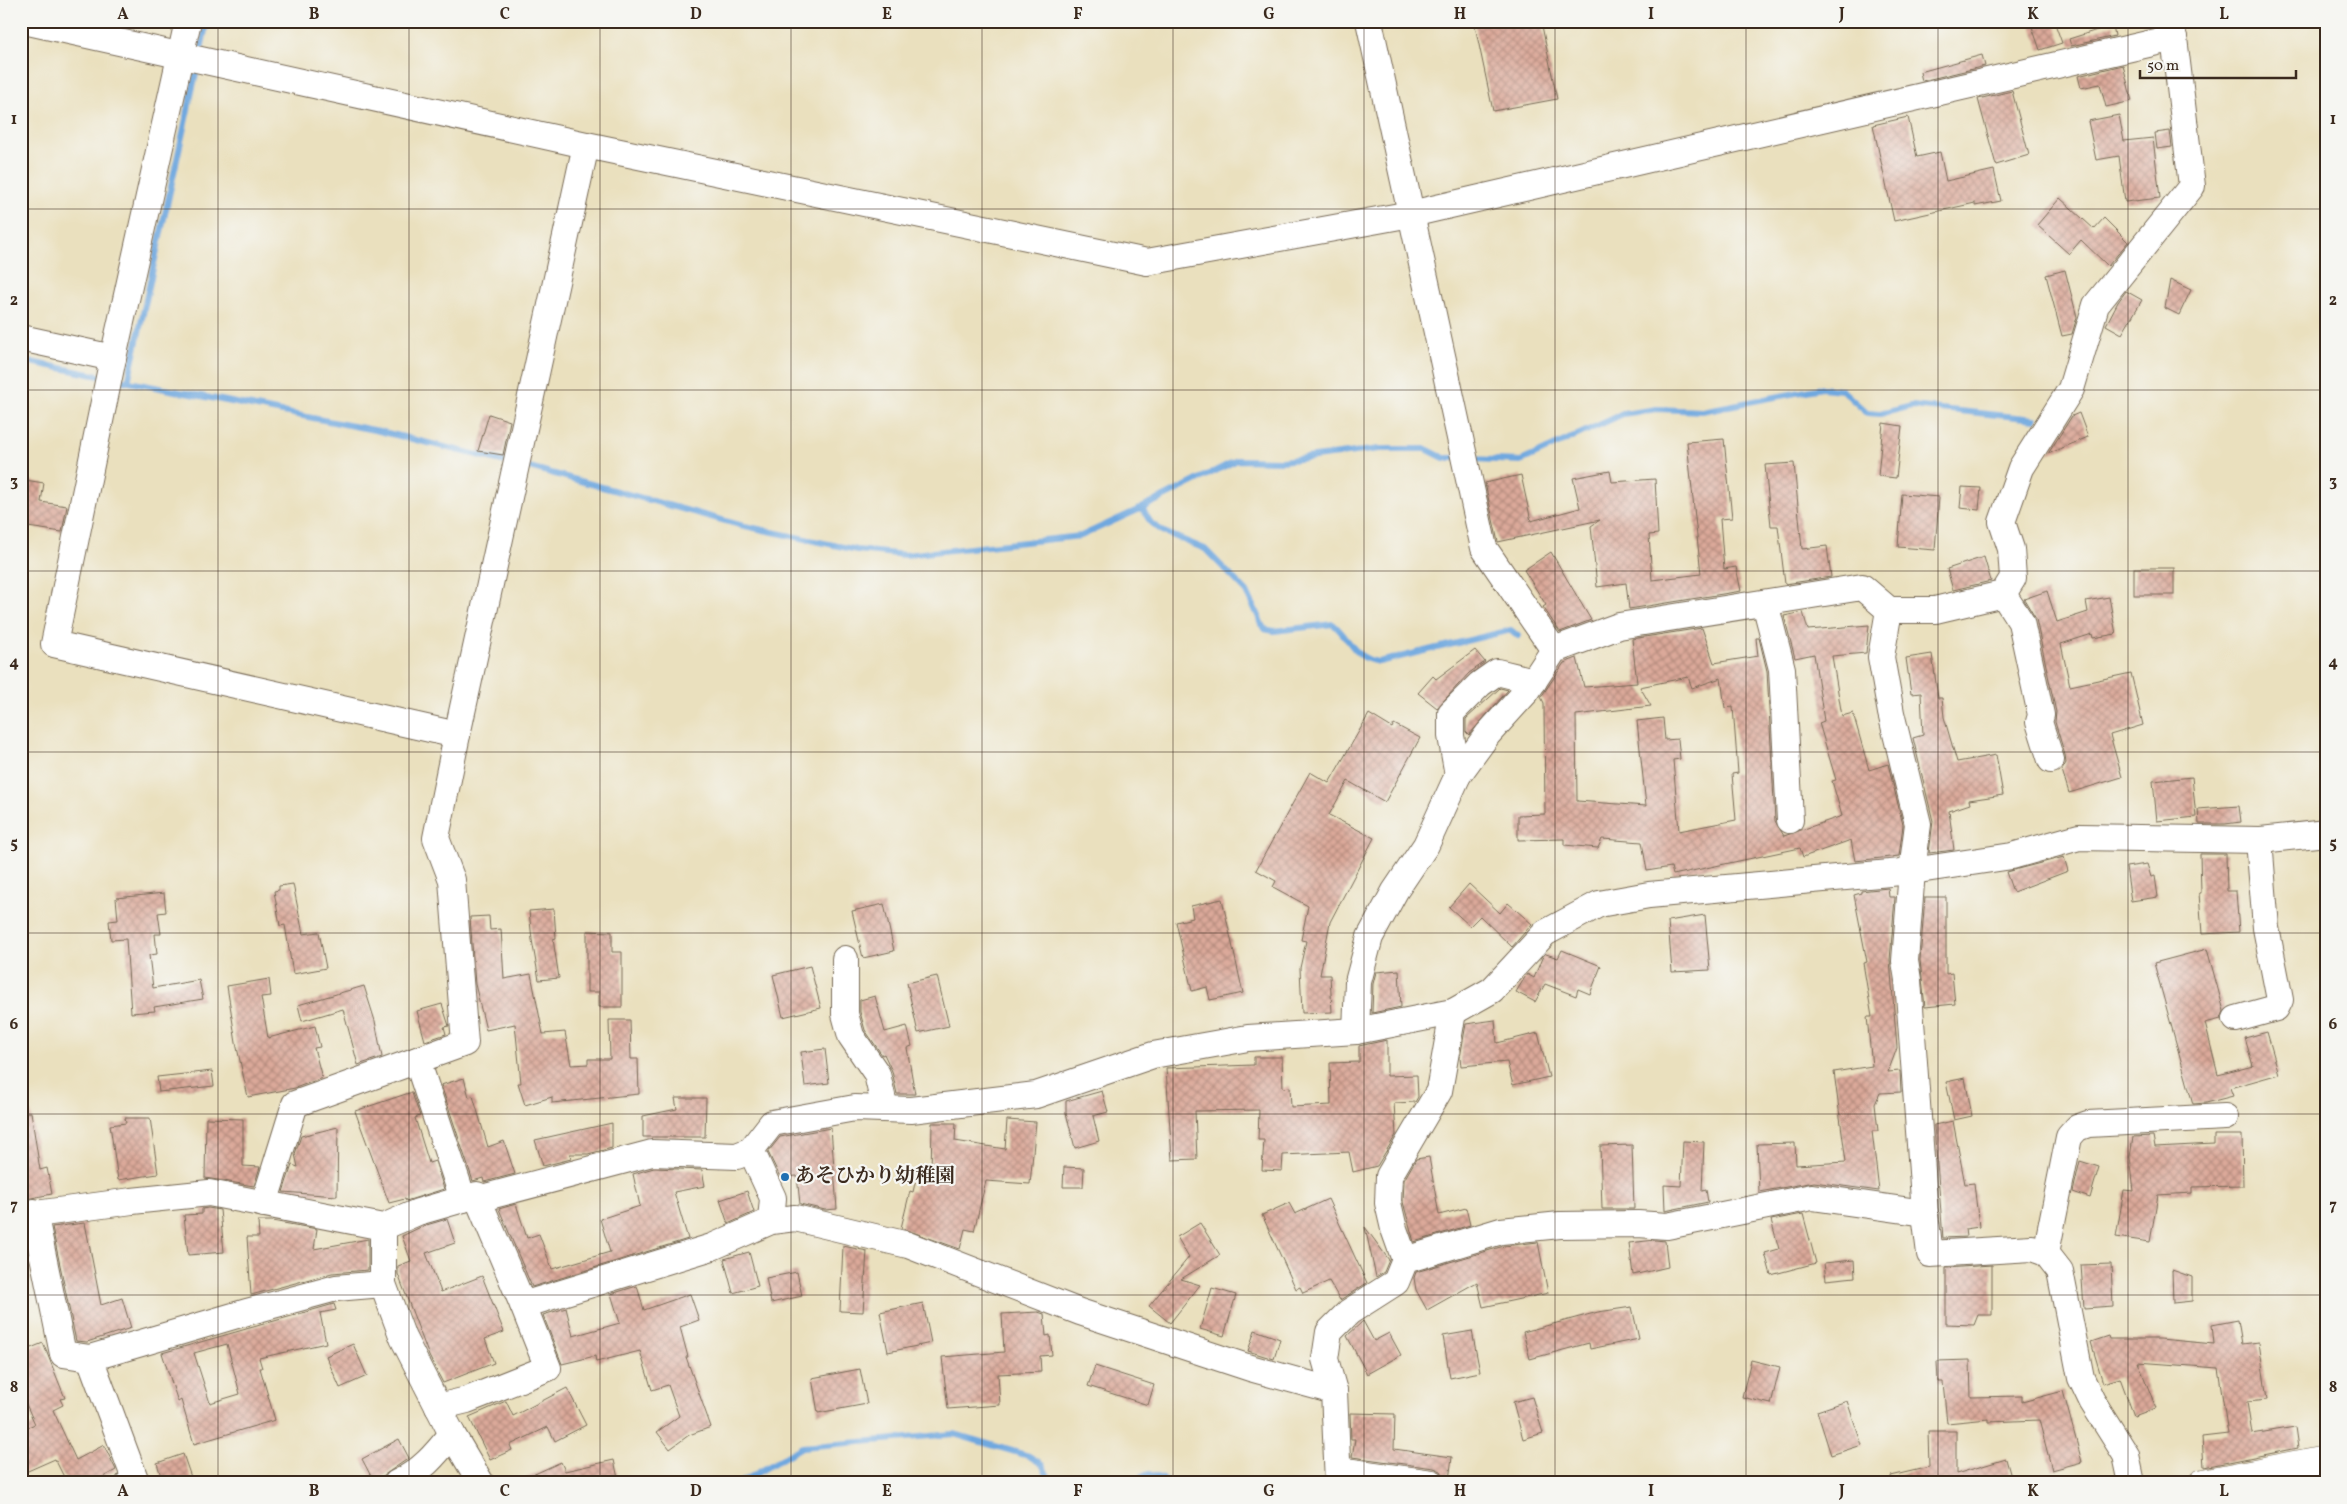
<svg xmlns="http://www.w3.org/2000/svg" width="2347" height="1504" font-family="Vollkorn,'Noto Serif JP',serif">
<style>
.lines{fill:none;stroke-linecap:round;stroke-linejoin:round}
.stream{stroke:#6fa8df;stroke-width:6}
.building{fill:url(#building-cross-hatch);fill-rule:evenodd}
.minor-casing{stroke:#786a56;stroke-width:28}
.major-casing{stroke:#786a56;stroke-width:29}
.minor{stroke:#fff;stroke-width:26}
.major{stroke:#fff;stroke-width:28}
.grid{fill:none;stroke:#3b2a1e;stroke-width:1;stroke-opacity:0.55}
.poi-dot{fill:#1f6fb2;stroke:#f6f6f2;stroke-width:2}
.labels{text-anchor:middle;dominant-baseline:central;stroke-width:4.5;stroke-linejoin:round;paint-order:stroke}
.poi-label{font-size:20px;font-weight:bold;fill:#3b2a1e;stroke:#f6f6f2;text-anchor:start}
.neatline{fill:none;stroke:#3b2a1e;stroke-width:2}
.grid-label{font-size:16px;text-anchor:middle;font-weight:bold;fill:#3b2a1e}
</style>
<defs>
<pattern id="building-cross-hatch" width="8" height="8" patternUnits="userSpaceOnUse" patternTransform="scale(1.25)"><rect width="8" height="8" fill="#dba99a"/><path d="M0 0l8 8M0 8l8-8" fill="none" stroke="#b38a7d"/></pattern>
</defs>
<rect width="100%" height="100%" fill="#f6f6f2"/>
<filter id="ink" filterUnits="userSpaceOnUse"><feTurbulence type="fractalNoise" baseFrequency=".02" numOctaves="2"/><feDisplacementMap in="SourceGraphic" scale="10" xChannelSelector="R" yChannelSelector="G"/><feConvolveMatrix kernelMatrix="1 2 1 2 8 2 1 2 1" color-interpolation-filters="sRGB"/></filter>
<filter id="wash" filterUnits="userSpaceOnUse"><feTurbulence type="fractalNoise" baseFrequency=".0096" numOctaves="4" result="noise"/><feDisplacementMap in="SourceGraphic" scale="20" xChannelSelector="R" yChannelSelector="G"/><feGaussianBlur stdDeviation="1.12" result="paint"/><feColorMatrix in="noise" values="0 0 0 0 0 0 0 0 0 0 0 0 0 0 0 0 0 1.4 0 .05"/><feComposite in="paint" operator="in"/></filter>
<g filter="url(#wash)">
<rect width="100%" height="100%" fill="#eae0be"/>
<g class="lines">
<g class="stream">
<polyline points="200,54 207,21"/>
<polyline points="21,360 104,377"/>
<polyline points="114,379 379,431 510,463"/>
<polyline points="128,382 198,64"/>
<polyline points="1470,459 1521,461 1623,414 1657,409 1702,411 1822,388 1842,390 1867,413 1880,414 1912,406 2035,419"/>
<polyline points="522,465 740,525 857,550 905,555 1081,536 1142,508 1237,460 1282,461 1380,449 1426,449 1444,458 1457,458"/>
<path d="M1142 508 1151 523 1164 532 1205 549 1247 592 1264 629 1274 631 1333 624C1352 640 1352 658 1379 662L1511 630 1518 636"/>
<polyline points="740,1483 802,1447 954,1434 1029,1456 1042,1464 1051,1483"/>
<polyline points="1139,1483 1142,1477 1149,1474 1173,1483"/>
</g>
</g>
<g id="blocks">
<g class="building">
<polygon points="1474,21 1541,21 1557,99 1493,111"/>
<polygon points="2030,21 2054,21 2062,43 2040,50"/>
<polygon points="2113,25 2115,36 2071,46 2069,39"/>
<polygon points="1982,55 1985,66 1922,81 1920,72"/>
<polygon points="2123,65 2132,101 2106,107 2100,84 2081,88 2078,76"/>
<polygon points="2012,91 2029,155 1996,165 1978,99"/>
<polygon points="2119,115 2124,141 2153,138 2160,198 2125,202 2119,156 2096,160 2088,121"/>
<polygon points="1908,117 1917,157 1940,152 1946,181 1994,170 2001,201 1975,206 1975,203 1894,221 1873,125"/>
<polygon points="2170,131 2172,147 2157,149 2155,133"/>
<polygon points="2060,198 2094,229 2104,218 2128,242 2108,266 2081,240 2069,254 2037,225"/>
<polygon points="2065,270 2077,317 2072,334 2062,336 2046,275"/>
<polygon points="2170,280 2191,290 2179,315 2165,308"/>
<polygon points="2126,291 2142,300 2122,334 2106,325 2118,302"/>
<polygon points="2079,413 2088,437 2048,454 2072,416"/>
<polygon points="489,414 510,421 503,455 478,451"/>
<polygon points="1883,423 1902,426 1896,478 1878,476"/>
<polygon points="1724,439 1732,518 1720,519 1724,569 1736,567 1741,591 1629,609 1626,583 1597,587 1591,526 1600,520 1498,542 1485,483 1521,475 1531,521 1580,508 1573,478 1610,471 1612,482 1655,479 1658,534 1649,535 1652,580 1701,574 1687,442"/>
<polygon points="1794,463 1802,549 1827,546 1831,577 1785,584 1778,526 1771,526 1765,465"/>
<polygon points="25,480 44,483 41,502 67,506 62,532 21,526 21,507"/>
<polygon points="1962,487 1981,488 1979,510 1960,508"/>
<polygon points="1902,494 1939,497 1935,550 1898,547"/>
<polygon points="1551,552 1591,620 1560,632 1543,607 1546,605 1524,570"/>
<polygon points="1984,557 1991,581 1953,590 1947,569"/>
<rect x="2134" y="568" width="40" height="27"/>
<polygon points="2047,591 2057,622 2088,612 2086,601 2109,597 2116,634 2093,638 2092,634 2061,644 2070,686 2131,673 2143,725 2110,735 2122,777 2069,793 2062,770 2066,763 2065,755 2055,722 2056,712 2036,619 2024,599"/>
<path d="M1803 612 1808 630 1869 625 1866 653 1832 656 1842 716 1853 713 1869 770 1888 764 1903 825 1899 856 1855 861 1851 840 1803 857 1800 848 1673 875 1671 867 1647 871 1642 842 1602 839 1598 848 1564 845V839L1518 840V815L1545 814 1544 703 1541 697 1564 663 1577 658 1584 687 1637 683 1632 639 1702 628 1714 663 1758 656 1756 638H1759L1767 671 1775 821 1784 836 1842 816 1832 781 1836 780 1819 723 1824 721 1814 654 1795 658 1784 616ZM1688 677 1692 688 1721 678 1725 708 1733 707 1738 773 1732 774 1736 820 1679 831 1673 760 1680 759 1678 739 1665 740 1663 718 1637 721 1646 806 1577 801 1576 715 1651 706 1640 687Z"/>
<polygon points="1475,650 1485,662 1469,673 1437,708 1418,693 1433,676 1436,679"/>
<polygon points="1932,654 1938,698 1942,698 1944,717 1957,762 1996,755 2003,795 1969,800 1970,804 1949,811 1954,850 1929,853 1933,821 1913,738 1923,735 1921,693 1911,694 1906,658"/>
<polygon points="1500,688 1508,690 1469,735 1466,732 1466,719"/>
<polygon points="1369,714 1392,728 1394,724 1420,738 1385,802 1348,781 1329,815 1374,838 1330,922 1320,975 1330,975 1332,1012 1302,1013 1300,968 1306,941 1301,940 1308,906 1273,887 1276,881 1256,870 1310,772 1329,783"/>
<polygon points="2192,777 2196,817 2157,821 2153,781"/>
<polygon points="2239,806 2241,822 2225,824 2199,824 2198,809"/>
<polygon points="2200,854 2226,854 2227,891 2236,891 2239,932 2202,934 2199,893 2201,893"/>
<polygon points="2064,857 2068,871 2013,892 2006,872"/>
<polygon points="2147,864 2151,877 2155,876 2158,897 2131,901 2126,867"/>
<polygon points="293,884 303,934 319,932 326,968 293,974 285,925 280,926 274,891 279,890 279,886"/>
<polygon points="1469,884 1500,913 1508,903 1532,924 1512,947 1480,916 1470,926 1449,907"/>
<polygon points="1888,888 1889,897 1895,897 1890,960 1897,1048 1888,1072 1900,1071 1901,1092 1880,1093 1875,1104 1878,1131 1872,1131 1879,1191 1814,1182 1759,1192 1757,1144 1795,1143 1796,1165 1846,1162 1834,1072 1872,1066 1867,1017 1872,1017 1863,963 1867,962 1854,895 1861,893 1861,891"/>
<polygon points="164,893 166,912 158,913 161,934 155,934 157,954 149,955 153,988 199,980 203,999 154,1007 155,1011 131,1013 126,939 111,940 109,921 118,920 116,898"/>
<polygon points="1925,897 1946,897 1946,974 1952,973 1955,1004 1925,1007 1920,960"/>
<polygon points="1222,899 1243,993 1210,1000 1207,987 1192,991 1176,922 1193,918 1191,906"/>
<polygon points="884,904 894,951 863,958 852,911"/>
<polygon points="554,909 556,938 553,939 559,978 539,980 532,940 529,911"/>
<polygon points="1705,915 1710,970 1672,972 1668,921"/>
<polygon points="489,916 490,930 501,929 504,979 531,974 543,1034 565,1032 571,1065 588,1064 588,1059 610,1059 609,1020 630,1020 631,1059 638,1059 639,1094 552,1103 552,1097 525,1105 518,1083 521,1083 515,1024 486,1030 475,984 470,917"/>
<polygon points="587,931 612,932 612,952 622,952 622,1007 599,1007 599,992 587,992"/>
<polygon points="2207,949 2224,1011 2221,1019 2205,1023 2218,1075 2253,1066 2245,1038 2267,1032 2279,1074 2230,1088 2233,1096 2206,1103 2193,1104 2154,963"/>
<polygon points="1562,950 1601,966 1590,994 1578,989 1576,996 1545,984 1535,1002 1516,992 1527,974 1534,978 1542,958 1546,954 1558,958"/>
<polygon points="810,966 821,1008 783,1017 773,975"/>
<polygon points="1399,970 1401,1007 1372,1013 1373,984 1376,972"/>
<polygon points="937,976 949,1026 918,1033 907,983"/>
<polygon points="269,979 271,996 261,997 268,1038 315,1026 320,1047 314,1048 322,1078 295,1088 248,1097 236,1043 227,986"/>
<polygon points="364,986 375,1021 382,1057 358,1065 343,1009 302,1021 298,1005"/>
<polygon points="875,996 885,1032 907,1026 912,1046 907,1048 915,1094 897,1094 892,1071 884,1054 882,1055 865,1030 860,1012 860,1000"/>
<polygon points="442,1004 449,1026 444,1027 446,1034 425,1041 417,1011"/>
<polygon points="1495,1020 1497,1043 1538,1033 1549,1077 1513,1085 1507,1062 1461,1066 1460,1058 1466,1024"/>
<polygon points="1387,1040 1387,1076 1417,1075 1418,1097 1415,1102 1394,1103 1396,1135 1377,1166 1353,1172 1349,1152 1283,1155 1282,1171 1262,1170 1264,1140 1258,1140 1259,1110 1195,1111 1197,1159 1172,1160 1166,1068 1254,1065 1254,1057 1282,1057 1283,1088 1290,1087 1291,1107 1331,1105 1330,1063 1359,1062 1359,1046"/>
<polygon points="825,1049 829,1083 805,1086 801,1052"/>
<polygon points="212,1071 214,1086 159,1092 157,1077"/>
<polygon points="464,1078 469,1097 473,1096 488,1147 504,1141 515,1174 484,1182 483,1178 473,1181 441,1085"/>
<polygon points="1965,1078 1972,1116 1954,1120 1946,1082"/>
<polygon points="1102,1091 1108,1112 1093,1116 1099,1141 1075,1148 1066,1113 1066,1101"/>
<polygon points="409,1093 412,1093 420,1116 415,1118 429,1163 435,1161 444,1189 406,1201 405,1199 389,1203 355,1111"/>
<polygon points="675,1098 706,1098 705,1137 643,1137 643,1116 677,1109"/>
<polygon points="31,1112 40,1170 47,1168 52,1194 21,1200 21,1113"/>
<polygon points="125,1118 150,1118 158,1174 118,1180 110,1125 126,1123"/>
<polygon points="206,1118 243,1119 243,1166 260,1167 254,1186 205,1178"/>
<polygon points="1007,1120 1036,1122 1030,1184 986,1181 974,1231 965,1229 960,1249 901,1228 910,1191 913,1192 918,1170 931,1173 932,1123 956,1123 955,1141 1005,1149"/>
<polygon points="1953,1121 1965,1184 1974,1183 1979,1227 1965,1229 1966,1237 1943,1238 1934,1125"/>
<polygon points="612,1123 612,1148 588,1154 570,1154 571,1159 543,1166 535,1140"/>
<polygon points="338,1127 337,1196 283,1192 292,1165 298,1167 295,1154 301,1136"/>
<polygon points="831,1128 837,1209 825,1210 800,1204 797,1176 780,1177 768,1152 780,1137"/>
<polygon points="2214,1135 2242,1135 2243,1186 2192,1187 2192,1193 2158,1195 2150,1242 2116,1237 2124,1190 2134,1191 2130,1157 2133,1137 2153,1136 2155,1147 2214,1144"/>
<polygon points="1683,1141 1704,1142 1702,1191 1706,1190 1708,1202 1665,1211 1664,1185 1681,1186"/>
<polygon points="1632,1145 1634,1209 1602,1209 1600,1146"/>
<polygon points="1429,1157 1439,1215 1466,1208 1470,1225 1414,1242 1403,1202 1404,1180 1416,1159"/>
<polygon points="2080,1161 2099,1167 2090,1198 2073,1192"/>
<polygon points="1064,1167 1084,1168 1083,1187 1063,1187"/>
<polygon points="654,1168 702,1170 705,1186 674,1192 688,1239 532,1287 499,1209 516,1204 527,1238 539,1234 552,1269 610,1252 600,1219 640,1206 633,1174"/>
<polygon points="747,1191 754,1212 728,1224 720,1200"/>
<polygon points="1328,1199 1367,1283 1340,1300 1329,1281 1303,1293 1300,1287 1296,1289 1262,1215 1289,1203 1295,1214"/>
<polygon points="208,1208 220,1210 224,1252 188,1255 184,1215 202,1214 202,1209"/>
<polygon points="1803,1214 1816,1263 1771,1275 1765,1253 1779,1249 1771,1220"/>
<polygon points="447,1219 455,1243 426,1253 441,1292 482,1276 504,1332 485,1339 494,1363 443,1383 429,1356 398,1274 398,1266 411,1261 402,1236 423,1226"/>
<polygon points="258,1221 272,1221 317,1229 314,1249 368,1239 368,1270 332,1273 251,1295 247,1237 259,1237"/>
<polygon points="85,1223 101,1305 122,1298 131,1328 87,1342 76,1341 52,1227"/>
<polygon points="1200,1223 1220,1255 1181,1279 1200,1285 1170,1323 1149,1306 1189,1257 1177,1237"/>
<polygon points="1365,1227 1389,1260 1384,1272 1376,1277"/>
<polygon points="1655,1240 1665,1241 1668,1267 1633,1275 1629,1243"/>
<polygon points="1538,1242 1548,1293 1483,1307 1477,1282 1427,1310 1416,1290 1414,1278 1416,1272 1504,1246"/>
<polygon points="843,1246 867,1251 863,1312 840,1311"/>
<polygon points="749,1252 758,1286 733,1293 724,1259"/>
<polygon points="1854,1260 1855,1277 1826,1280 1824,1263"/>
<polygon points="2111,1264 2113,1306 2084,1308 2081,1265"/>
<polygon points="1992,1265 1992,1315 1978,1315 1974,1325 1946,1324 1946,1268"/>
<polygon points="2172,1270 2192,1277 2192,1301 2173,1303"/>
<polygon points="797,1272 802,1296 771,1303 766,1278"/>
<polygon points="637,1286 644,1310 690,1294 699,1320 680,1327 688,1357 686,1357 711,1427 689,1435 670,1449 657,1432 679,1416 668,1385 652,1390 640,1351 596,1362 595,1356 562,1364 543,1315 566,1308 573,1336 620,1323 611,1294"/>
<polygon points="1212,1288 1236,1295 1224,1336 1200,1329"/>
<polygon points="923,1303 931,1343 888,1352 880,1312"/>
<path d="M334 1304 336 1310 320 1313 326 1343 259 1358 262 1368H260L275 1420 194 1444 181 1400 178 1402 162 1353ZM227 1344 240 1394 210 1403 194 1353Z"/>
<polygon points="1632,1307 1639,1339 1590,1349 1589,1343 1530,1359 1523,1332 1598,1312"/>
<polygon points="1038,1312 1044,1314 1046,1336 1050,1335 1052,1355 1040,1356 1041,1372 998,1374 1000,1405 948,1409 942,1357 1004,1352 1002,1314"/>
<polygon points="2238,1320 2242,1344 2259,1342 2267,1400 2247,1402 2252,1434 2295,1427 2298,1448 2204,1467 2202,1437 2228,1434 2218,1368 2138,1362 2156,1408 2134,1416 2120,1378 2103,1383 2091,1342 2109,1336 2110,1339 2160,1339 2214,1344 2212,1325"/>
<polygon points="1363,1321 1374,1341 1389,1333 1401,1355 1367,1374 1347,1336"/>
<polygon points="1255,1330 1280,1339 1274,1359 1248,1351"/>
<polygon points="1472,1331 1480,1372 1450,1378 1443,1336"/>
<polygon points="43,1343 65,1398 60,1399 63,1405 53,1410 76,1460 104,1445 116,1470 92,1483 67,1483 55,1459 21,1474 21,1430 35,1424 21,1393 21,1352"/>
<polygon points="353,1344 367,1376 340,1388 326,1356"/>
<polygon points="1751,1360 1780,1367 1771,1404 1742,1397"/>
<polygon points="1970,1360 1971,1397 2022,1396 2022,1402 2063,1391 2082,1462 2052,1470 2039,1420 1988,1422 1988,1419 1947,1423 1943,1382 1938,1382 1937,1361"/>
<polygon points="1095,1366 1154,1385 1148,1405 1088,1386"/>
<polygon points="860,1369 867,1404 818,1413 812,1378"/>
<polygon points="567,1388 586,1425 555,1441 548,1427 510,1445 512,1450 490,1460 469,1417 506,1401 513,1416"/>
<polygon points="1532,1397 1543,1433 1523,1439 1513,1402"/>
<polygon points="1847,1401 1862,1445 1831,1455 1817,1411"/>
<polygon points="1350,1413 1395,1414 1394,1449 1452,1457 1449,1480 1446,1480 1441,1471 1434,1468 1352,1457 1355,1439 1351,1439"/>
<polygon points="1928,1431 1956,1431 1956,1474 2006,1459 2011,1477 1992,1483 1892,1483 1891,1476 1929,1467"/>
<polygon points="399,1439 409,1458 374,1482 362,1459"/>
<polygon points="183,1454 193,1483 163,1483 157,1463"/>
<polygon points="614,1460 619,1483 515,1483 561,1462 565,1471"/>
</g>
</g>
</g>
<g filter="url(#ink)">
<use href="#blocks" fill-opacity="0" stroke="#786a56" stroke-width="1"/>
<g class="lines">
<g class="minor-casing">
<g id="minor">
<polyline points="24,21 586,145 1147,262 1411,214 2174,38"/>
<polyline points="188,21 113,358 54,644 457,735 586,145"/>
<polyline points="1369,21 1484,548 1554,650"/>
<polyline points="21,338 113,358"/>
<polyline points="2003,594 2021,622 2041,715 2039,722 2051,760"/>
<polyline points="1765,603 1782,669 1790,820"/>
<polyline points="1889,610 1881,657 1891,713 1918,824 1912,871 1905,961 1908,980 1925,1213 1930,1254 2032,1248 2046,1253 2060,1271 2081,1378 2092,1401 2126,1455 2132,1483"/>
<polyline points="1458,775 1451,736 1451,713 1480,684 1497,672 1534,681"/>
<polyline points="845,959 845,1014 851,1036 877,1074 885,1109"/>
<polyline points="2236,1019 2276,1008 2280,1000 2266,928 2259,840"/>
<polyline points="1356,1031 1358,982 1370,937 1395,891 1426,845 1458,775 1488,734 1527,691 1554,650 1619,626 1862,587 1889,610 1935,610 2003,594 2013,578 2011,549 2002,522 2021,468 2071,389 2096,305 2192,186 2174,38 2169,22"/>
<polyline points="417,1060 463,1199"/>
<polyline points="751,1150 773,1198 771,1221"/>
<polyline points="478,1199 523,1305 712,1247 771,1221 795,1218 908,1245 1080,1312 1250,1368 1334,1391"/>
<polyline points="264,1204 295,1104 465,1043 452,880 436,838 457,735"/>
<polyline points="34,1212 63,1354 90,1358"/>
<polyline points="21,1216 132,1201 209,1193 383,1227 418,1212 477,1195 478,1199 652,1153 737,1156 751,1150 772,1123 855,1108 911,1110 1036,1095 1153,1055 1248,1038 1356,1031 1453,1012 1492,990 1545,933 1599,904 1649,895 1912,871 2012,856 2079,837 2261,840 2326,833"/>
<polyline points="383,1227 383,1284 403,1338 452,1434 481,1483"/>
<polyline points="2046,1253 2069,1137 2077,1128 2088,1124 2225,1117"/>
<polyline points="1405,1260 1394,1229 1388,1203 1389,1176 1439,1091 1453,1012"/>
<polyline points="438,1407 467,1400 548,1368 523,1305"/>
<polyline points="1338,1470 1432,1483"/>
<polyline points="129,1483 135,1479 90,1358 247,1312 336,1288 383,1284"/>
<path d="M397 1483C421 1472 436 1454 452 1434"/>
<polyline points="1338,1483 1334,1391 1325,1359 1329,1332 1349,1312 1396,1282 1405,1260 1501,1231 1560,1225 1638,1224 1667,1226 1812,1197 1925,1213"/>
</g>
</g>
<g class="major-casing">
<polyline id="major" points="2203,1483 2326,1459"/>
</g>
<use href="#minor" class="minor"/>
<use href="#major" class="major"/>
</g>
</g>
<path class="grid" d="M218 21V1483M409 21V1483M600 21V1483M791 21V1483M982 21V1483M1173 21V1483M1364 21V1483M1555 21V1483M1746 21V1483M1938 21V1483M2128 21V1483M21 209H2326M21 390H2326M21 571H2326M21 752H2326M21 933H2326M21 1114H2326M21 1295H2326"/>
<circle class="poi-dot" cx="785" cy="1177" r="5"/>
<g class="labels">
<g class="poi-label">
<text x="795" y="1177">あそひかり幼稚園</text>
</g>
</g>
<rect width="2347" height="1504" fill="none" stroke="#f6f6f2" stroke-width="55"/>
<path d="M2140 70v8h156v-8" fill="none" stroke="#3b2a1e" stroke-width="2.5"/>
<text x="2147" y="70" font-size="15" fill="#3b2a1e" stroke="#f6f6f2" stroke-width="4" paint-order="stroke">50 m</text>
<rect x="28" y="28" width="2292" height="1448" class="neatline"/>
<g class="grid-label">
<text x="123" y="19">A</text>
<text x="314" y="19">B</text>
<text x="505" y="19">C</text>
<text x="696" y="19">D</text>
<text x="887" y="19">E</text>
<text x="1078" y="19">F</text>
<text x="1269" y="19">G</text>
<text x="1460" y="19">H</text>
<text x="1651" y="19">I</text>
<text x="1842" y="19">J</text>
<text x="2033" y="19">K</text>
<text x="2224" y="19">L</text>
<text x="14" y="124">1</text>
<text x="2333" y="124">1</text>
<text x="14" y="305">2</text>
<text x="2333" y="305">2</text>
<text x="14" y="486">3</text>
<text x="2333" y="486">3</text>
<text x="14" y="667">4</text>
<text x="2333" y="667">4</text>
<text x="14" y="848">5</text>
<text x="2333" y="848">5</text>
<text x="14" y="1029">6</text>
<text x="2333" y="1029">6</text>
<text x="14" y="1210">7</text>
<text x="2333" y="1210">7</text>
<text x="14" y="1392">8</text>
<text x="2333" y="1392">8</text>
<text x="123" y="1496">A</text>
<text x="314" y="1496">B</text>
<text x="505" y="1496">C</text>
<text x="696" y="1496">D</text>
<text x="887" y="1496">E</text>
<text x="1078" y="1496">F</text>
<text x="1269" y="1496">G</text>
<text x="1460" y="1496">H</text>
<text x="1651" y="1496">I</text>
<text x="1842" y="1496">J</text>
<text x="2033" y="1496">K</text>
<text x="2224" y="1496">L</text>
</g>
</svg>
